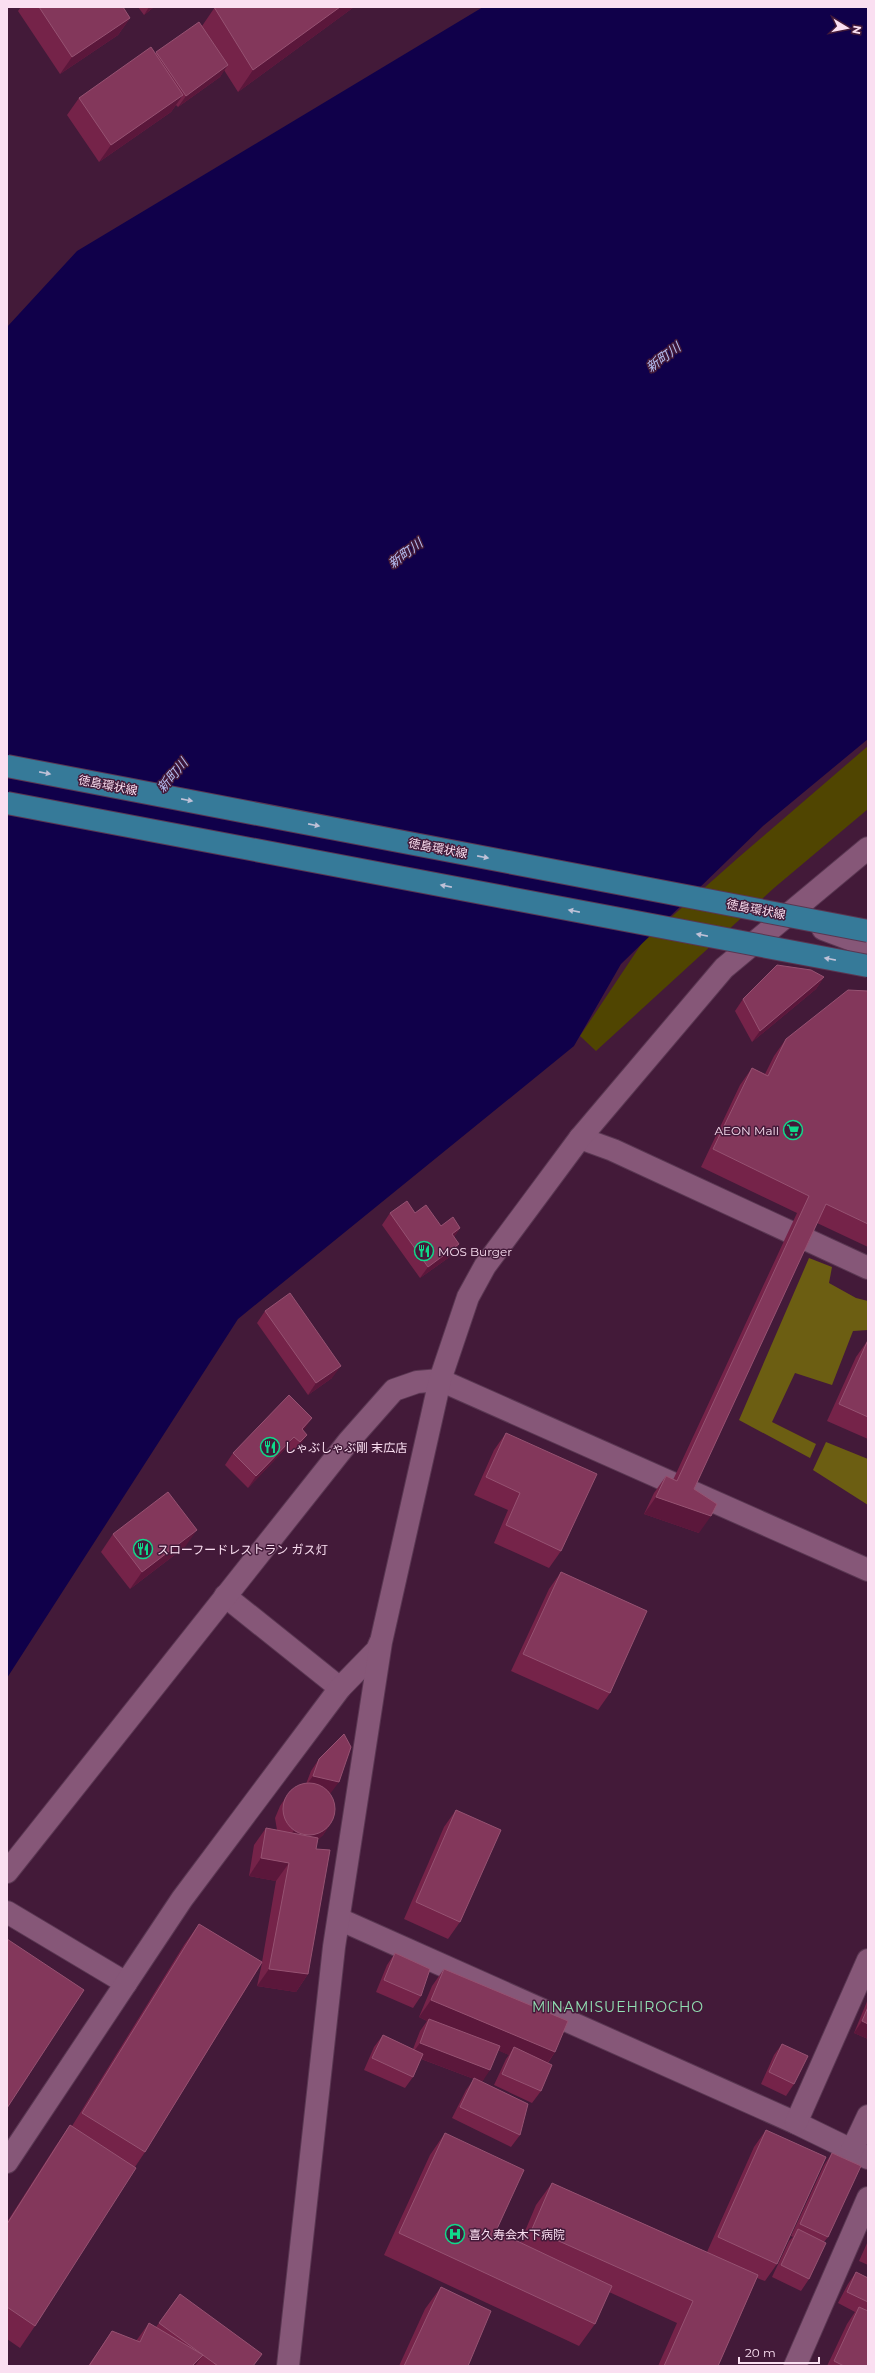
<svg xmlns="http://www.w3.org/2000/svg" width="875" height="2373" font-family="Montserrat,'Noto Sans JP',sans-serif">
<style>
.green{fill:#504501}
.forest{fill:#6c5e12}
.water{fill:#10004a}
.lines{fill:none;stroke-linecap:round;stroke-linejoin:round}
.minor-casing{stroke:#5a3752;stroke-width:24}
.minor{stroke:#865778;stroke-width:22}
.major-bridge-casing{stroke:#5a3752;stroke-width:24;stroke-linecap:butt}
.major-bridge{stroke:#367a99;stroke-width:22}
.wall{fill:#752349}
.shaded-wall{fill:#5b173b}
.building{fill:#83375b;stroke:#965272}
.oneway{fill:#bfc1d7}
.labels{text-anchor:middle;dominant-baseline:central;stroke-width:3;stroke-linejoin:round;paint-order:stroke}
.street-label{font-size:12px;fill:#fadff1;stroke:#431a39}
.poi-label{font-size:12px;fill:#fadff1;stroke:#431a39;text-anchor:start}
.water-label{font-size:13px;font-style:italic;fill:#b6bef2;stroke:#431a39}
.quarter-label{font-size:14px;letter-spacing:1px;fill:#92e0b3;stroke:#431a39}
</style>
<rect width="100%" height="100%" fill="#431a39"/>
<polygon class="green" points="868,746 868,809 774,888 596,1051 580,1036 642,943 739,857"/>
<g class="forest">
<polygon points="809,1258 832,1267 829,1283 856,1298 868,1301 868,1330 853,1331 832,1385 795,1373 772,1422 816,1444 810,1458 739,1420"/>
<polygon points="826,1442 868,1459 868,1505 813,1470"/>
</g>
<polygon class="water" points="483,7 868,7 868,739 763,826 621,964 574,1046 238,1319 7,1678 7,327 77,251"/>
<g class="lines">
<g class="minor-casing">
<g id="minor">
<polyline points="823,929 868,946"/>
<polyline points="580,1138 613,1150 868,1268"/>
<polyline points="225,1596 340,1688"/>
<polyline points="7,1872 348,1442 394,1390 417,1382 440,1380 868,1570"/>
<polyline points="7,1912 126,1983"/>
<polyline points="339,1919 796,2123 868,2158"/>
<polyline points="796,2123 868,1960"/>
<polyline points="852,2150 868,2116"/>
<polyline points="7,2162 182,1899 340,1688 377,1650 380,1643"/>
<polyline points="288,2366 334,1947 381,1642 440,1380 468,1297 485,1266 580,1138 724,968 868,848"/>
<polyline points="795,2366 868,2198"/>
</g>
</g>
<use href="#minor" class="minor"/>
<g class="major-bridge-casing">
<g id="major-bridge">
<polyline points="7,766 868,931"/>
<polyline points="7,803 868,966"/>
</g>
</g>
<use href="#major-bridge" class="major-bridge"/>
</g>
<g class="wall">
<polygon points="21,7 123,7 130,18 118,35 60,74 18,11"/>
<polygon points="138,7 154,7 144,15"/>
<polygon points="215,7 354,7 238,92 224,70 220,77 178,107 176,105 171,112 99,162 67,115 79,98 202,26"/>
<polygon points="824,977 816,989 752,1042 735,1011 743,999"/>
<polygon points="868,991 868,1247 817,1223 694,1489 699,1533 644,1514 654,1493 666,1476 673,1480 797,1213 701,1167 740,1085 752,1068 765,1074 774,1056 786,1039"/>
<polygon points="390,1213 415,1213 441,1226 460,1228 454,1237 459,1244 451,1256 420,1278 382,1225"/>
<polygon points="265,1311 332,1378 308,1395 257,1323"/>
<polygon points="868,1340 868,1439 827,1421 856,1357"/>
<polygon points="304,1431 299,1447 292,1454 286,1448 248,1488 225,1465 233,1453"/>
<polygon points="506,1433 561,1551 549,1568 494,1543 508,1510 474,1495 494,1450"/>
<polygon points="113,1534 185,1547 130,1589 101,1552"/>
<polygon points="561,1572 610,1693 598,1710 511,1671 549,1589"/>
<polygon points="319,1759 330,1794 331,1823 323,1835 317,1840 316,1849 308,1974 296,1992 257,1986 262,1963 145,2152 135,2167 35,2326 20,2348 7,2339 7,2222 55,2147 70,2125 72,2126 184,1945 199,1924 262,1962 276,1881 249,1876 254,1845 266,1828 277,1830 275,1818 280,1806 288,1794 306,1784 311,1771"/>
<polygon points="456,1810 460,1922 448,1939 404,1919 444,1827"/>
<polygon points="395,1953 421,1996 413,2008 376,1992 387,1965"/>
<polygon points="444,1969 555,2052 548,2063 541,2091 532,2103 494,2085 506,2059 509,2055 498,2050 482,2082 520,2135 511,2147 452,2118 466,2090 474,2079 421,2059 413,2077 405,2088 364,2070 374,2047 383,2035 413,2049 420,2031 427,2021 419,2017 432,1986"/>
<polygon points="868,1999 868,2039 854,2033"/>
<polygon points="782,2044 794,2084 786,2096 761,2084 774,2055"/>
<polygon points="766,2130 777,2264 765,2281 757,2278 718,2366 658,2366 677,2323 609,2292 595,2324 579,2346 384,2255 430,2155 445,2133 496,2231 520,2243 536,2205 552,2183 707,2252 754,2147"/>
<polygon points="832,2153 828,2237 824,2242 809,2279 801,2291 772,2277 789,2241 793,2237 791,2236 824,2165"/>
<polygon points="868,2241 868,2265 859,2261"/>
<polygon points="856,2272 868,2278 868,2366 827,2366 847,2324 855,2312 838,2303 848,2284"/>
<polygon points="441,2287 468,2366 399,2366 425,2309"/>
<polygon points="180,2294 254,2366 88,2366 112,2331 136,2341 149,2323 156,2327"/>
</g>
<g class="shaded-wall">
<polygon points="149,7 154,7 144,15"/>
<polygon points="340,7 354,7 238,92 253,70"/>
<polygon points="130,18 118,35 60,74 72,57"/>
<polygon points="228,65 220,77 178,107 186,96"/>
<polygon points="183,95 171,112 99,162 111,145"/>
<polygon points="824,977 816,989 752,1042 760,1031"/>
<polygon points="460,1228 452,1240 452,1234"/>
<polygon points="459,1244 451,1256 420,1278 428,1267"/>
<polygon points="341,1366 332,1378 308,1395 316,1383"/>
<polygon points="312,1418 304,1430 296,1438 302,1429"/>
<polygon points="307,1435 299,1447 292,1454 300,1442"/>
<polygon points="294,1437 286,1448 248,1488 256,1476"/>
<polygon points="656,1497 711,1516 699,1533 644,1514"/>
<polygon points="197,1530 185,1547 130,1589 142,1572"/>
<polygon points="313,1776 339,1782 330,1794 304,1788"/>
<polygon points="331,1823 323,1835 313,1845 286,1842 294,1830"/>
<polygon points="261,1858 289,1863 276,1881 249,1876"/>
<polygon points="269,1969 308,1974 296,1992 257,1986"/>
<polygon points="431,2000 555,2052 543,2069 514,2047 509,2055 428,2021 429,2019 427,2021 419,2017"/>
<polygon points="862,2021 868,2024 868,2039 854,2033"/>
<polygon points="420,2043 490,2070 482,2082 411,2055"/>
<polygon points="203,2355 195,2366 192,2366"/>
</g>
<g class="building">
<polygon points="39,7 123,7 130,18 72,57"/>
<polygon points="214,7 340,7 253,70"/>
<polygon points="199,22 228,65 186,96 156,52"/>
<polygon points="151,47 183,95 111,145 79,98"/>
<polygon points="777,965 811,970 824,977 760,1031 743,999"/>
<polygon points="848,990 868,991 868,1224 826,1204 694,1489 717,1504 711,1516 656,1497 666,1476 677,1481 809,1196 713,1149 752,1068 768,1076 786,1039"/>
<polygon points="407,1201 415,1213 426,1205 441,1226 453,1217 460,1228 452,1234 459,1244 428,1267 390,1213"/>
<polygon points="290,1293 341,1366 316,1383 265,1311"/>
<polygon points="868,1340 868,1417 839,1404"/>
<polygon points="289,1395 312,1418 302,1429 307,1435 300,1442 294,1437 256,1476 233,1453"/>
<polygon points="506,1433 597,1474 561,1551 506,1525 520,1493 486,1477"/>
<polygon points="168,1492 197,1530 142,1572 113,1534"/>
<polygon points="561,1572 647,1611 610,1693 523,1654"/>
<polygon points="344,1734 351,1747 339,1782 313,1776 319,1759"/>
<circle cx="309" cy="1809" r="26"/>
<polygon points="456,1810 501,1830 460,1922 416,1902"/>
<polygon points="266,1828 318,1838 316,1849 330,1850 308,1974 269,1969 289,1863 261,1858"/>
<polygon points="199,1924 262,1962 145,2152 82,2113"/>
<polygon points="7,1939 84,1990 7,2108"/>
<polygon points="395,1953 430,1969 421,1996 384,1980"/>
<polygon points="444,1969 568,2021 555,2052 431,2000"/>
<polygon points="868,2007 868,2024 862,2021"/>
<polygon points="429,2019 500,2046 490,2070 420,2043"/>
<polygon points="383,2035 423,2054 413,2077 372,2058"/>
<polygon points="782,2044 808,2056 794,2084 769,2072"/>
<polygon points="514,2047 552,2065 541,2091 502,2074"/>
<polygon points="474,2078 528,2104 520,2135 460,2107"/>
<polygon points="70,2125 136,2168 35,2326 7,2307 7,2224"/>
<polygon points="766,2130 826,2157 777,2264 718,2237"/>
<polygon points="445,2133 524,2170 496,2231 612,2286 595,2324 399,2233"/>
<polygon points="832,2153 861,2166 828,2237 800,2224"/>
<polygon points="552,2183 758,2275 718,2366 664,2366 693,2301 532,2229"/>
<polygon points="798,2229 826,2243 809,2279 781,2265"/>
<polygon points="856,2272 868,2278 868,2302 847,2292"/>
<polygon points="441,2287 491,2311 468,2366 404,2366"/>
<polygon points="180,2294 262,2354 253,2366 218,2366 159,2323"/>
<polygon points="859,2307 868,2311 868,2366 844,2366 834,2361"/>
<polygon points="149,2323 203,2355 192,2366 89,2366 112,2331 140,2342"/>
</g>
<defs><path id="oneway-solid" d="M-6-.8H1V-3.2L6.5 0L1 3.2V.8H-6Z"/></defs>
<g class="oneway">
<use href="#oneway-solid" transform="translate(45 773) rotate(11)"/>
<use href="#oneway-solid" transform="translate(187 800) rotate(11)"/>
<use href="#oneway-solid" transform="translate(314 825) rotate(11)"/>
<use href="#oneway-solid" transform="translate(483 857) rotate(11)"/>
<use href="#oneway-solid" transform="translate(446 886) rotate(-169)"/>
<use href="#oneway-solid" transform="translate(574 911) rotate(-169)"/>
<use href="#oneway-solid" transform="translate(702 935) rotate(-169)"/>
<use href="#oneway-solid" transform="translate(830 959) rotate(-169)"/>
</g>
<defs>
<g id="supermarket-ring" transform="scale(1)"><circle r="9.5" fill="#431a39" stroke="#10d98a" stroke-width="1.5"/><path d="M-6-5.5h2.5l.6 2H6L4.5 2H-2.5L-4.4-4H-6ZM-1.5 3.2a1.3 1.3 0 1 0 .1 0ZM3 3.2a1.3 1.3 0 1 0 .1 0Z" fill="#10d98a"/></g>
<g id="restaurant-ring" transform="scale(1)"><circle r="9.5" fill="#431a39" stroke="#10d98a" stroke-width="1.5"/><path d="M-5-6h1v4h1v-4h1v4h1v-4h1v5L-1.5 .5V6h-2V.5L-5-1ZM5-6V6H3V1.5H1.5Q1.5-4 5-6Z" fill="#10d98a"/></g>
<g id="hospital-ring" transform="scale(1)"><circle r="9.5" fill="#431a39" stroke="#10d98a" stroke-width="1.5"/><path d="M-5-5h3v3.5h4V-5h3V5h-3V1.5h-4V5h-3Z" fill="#10d98a"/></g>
</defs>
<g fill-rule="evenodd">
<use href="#supermarket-ring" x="793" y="1130"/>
<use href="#restaurant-ring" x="424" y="1251"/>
<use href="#restaurant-ring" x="270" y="1447"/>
<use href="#restaurant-ring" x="143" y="1549"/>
<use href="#hospital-ring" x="455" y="2234"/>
</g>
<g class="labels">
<g class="street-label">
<text transform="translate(108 785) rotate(11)">徳島環状線</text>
<text transform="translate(438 848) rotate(11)">徳島環状線</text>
<text transform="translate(756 909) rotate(11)">徳島環状線</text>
</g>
<g class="poi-label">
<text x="779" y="1130" text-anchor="end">AEON Mall</text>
<text x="438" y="1251">MOS Burger</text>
<text x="284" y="1447">しゃぶしゃぶ剛 末広店</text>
<text x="157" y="1549">スローフードレストラン ガス灯</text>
<text x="469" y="2234">喜久寿会木下病院</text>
</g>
<g class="water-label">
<text transform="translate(663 357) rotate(-37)">新町川</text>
<text transform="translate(405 553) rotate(-37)">新町川</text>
<text transform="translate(172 775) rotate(-50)">新町川</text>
</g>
<g class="quarter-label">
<text x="618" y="2007">MINAMISUEHIROCHO</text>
</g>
</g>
<rect width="875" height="2373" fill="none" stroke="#fadff1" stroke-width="16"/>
<g transform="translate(847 28) rotate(100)" stroke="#431a39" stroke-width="3" paint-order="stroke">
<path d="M0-3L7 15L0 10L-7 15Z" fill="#fadff1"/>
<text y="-6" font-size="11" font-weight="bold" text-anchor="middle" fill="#fadff1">N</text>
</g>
<path d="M739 2357v6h80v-6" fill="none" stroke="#fadff1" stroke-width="2"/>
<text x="745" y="2357" font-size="12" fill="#fadff1" stroke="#431a39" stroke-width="3" paint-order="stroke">20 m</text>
</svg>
